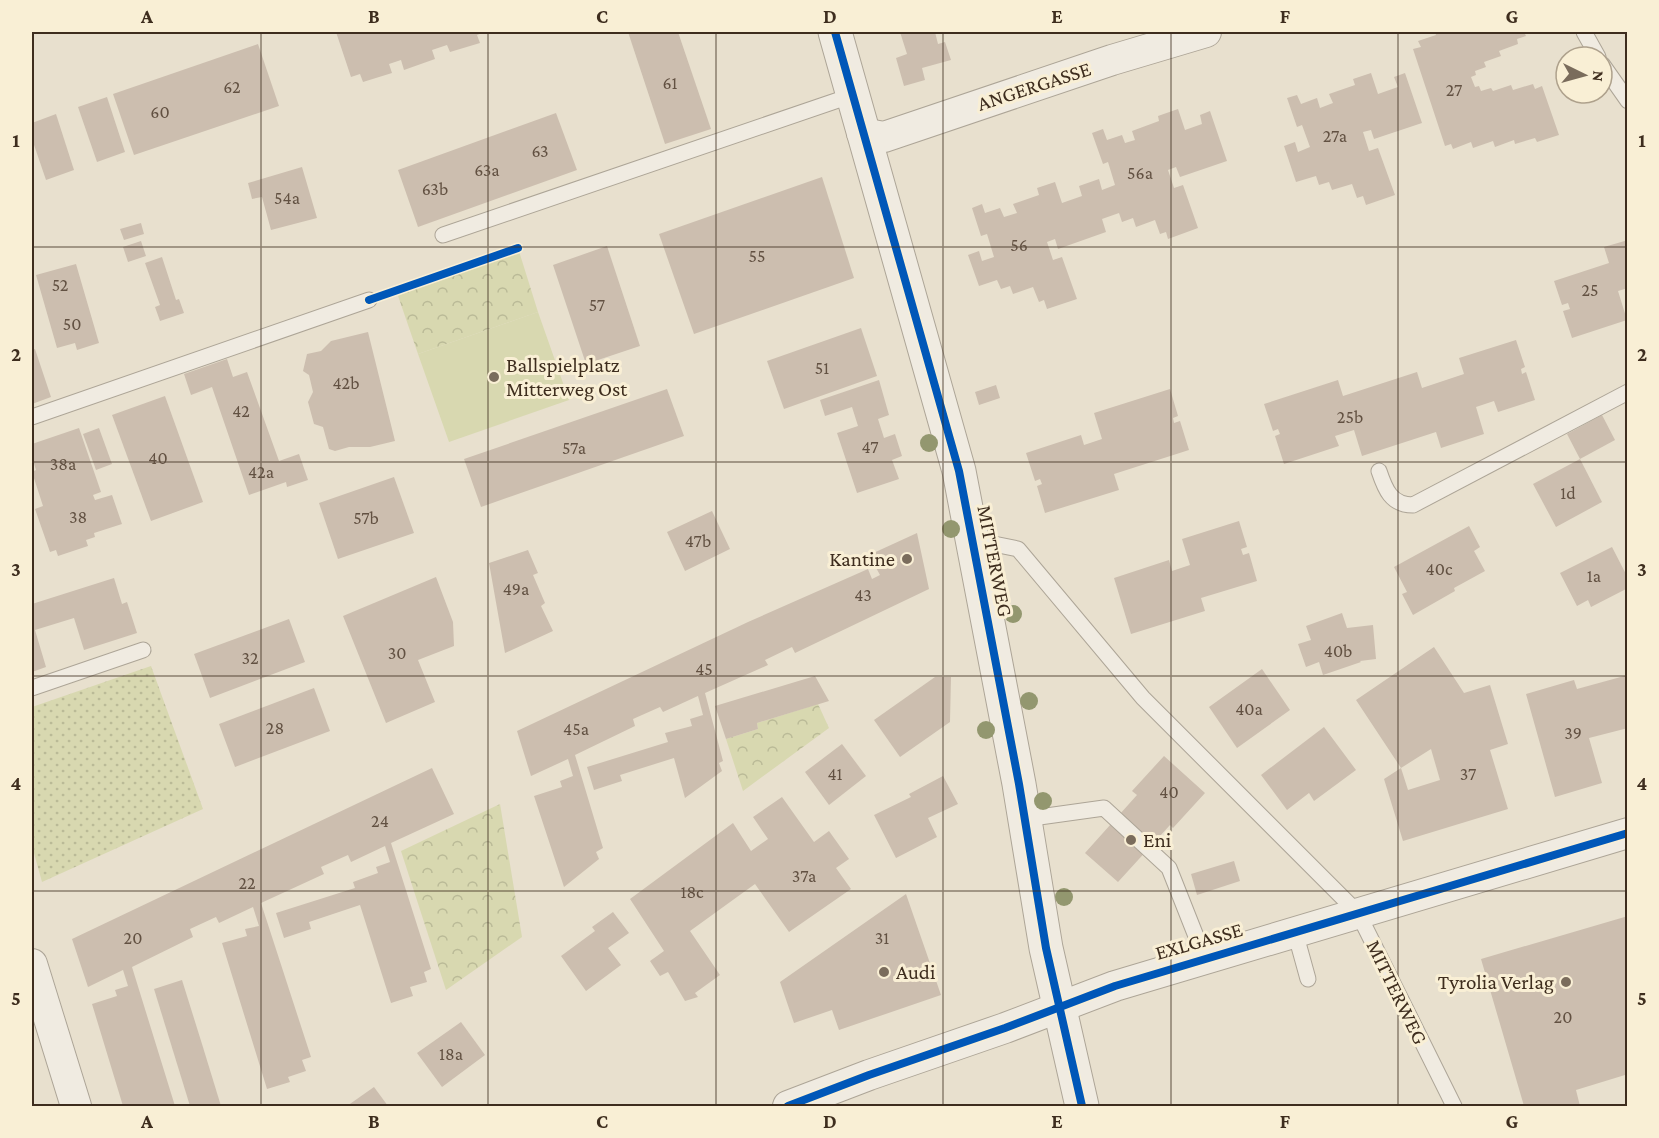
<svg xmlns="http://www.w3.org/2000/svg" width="1659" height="1138" font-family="'Crimson Pro',serif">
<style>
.grass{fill:url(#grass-dots)}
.park{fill:url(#park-crowns)}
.garden{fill:#d8d8b0}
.building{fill:#ccbeaf}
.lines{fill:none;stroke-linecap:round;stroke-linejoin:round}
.service-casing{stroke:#ada597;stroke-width:17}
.minor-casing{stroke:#ada597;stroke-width:32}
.tertiary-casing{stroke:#ada597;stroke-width:35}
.service{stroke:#f0ebe1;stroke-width:15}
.minor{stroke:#f0ebe1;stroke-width:30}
.tertiary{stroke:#f0ebe1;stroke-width:33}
.cycleway-casing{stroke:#f9efd5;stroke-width:11}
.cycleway{stroke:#0057b8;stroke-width:8}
.tree{fill:#93976f}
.grid{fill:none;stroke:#3e2d1e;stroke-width:1.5;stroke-opacity:0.55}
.poi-dot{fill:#7a6c5c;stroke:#f9efd5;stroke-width:2}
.labels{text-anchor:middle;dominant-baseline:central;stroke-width:6;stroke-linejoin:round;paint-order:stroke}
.number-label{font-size:18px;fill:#625142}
.street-label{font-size:21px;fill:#3e2d1e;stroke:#f9efd5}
.poi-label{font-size:21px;fill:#3e2d1e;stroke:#f9efd5;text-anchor:start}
.neatline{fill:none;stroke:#3e2d1e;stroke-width:2}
.grid-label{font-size:20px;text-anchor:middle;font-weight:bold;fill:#3e2d1e}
</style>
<defs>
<pattern id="grass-dots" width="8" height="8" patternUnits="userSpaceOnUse" patternTransform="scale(1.5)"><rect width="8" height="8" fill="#d8d8b0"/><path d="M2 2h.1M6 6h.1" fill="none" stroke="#baba97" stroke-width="1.8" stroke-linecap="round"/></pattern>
<pattern id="park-crowns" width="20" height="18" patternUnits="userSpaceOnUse" patternTransform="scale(1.5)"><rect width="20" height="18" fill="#d8d8b0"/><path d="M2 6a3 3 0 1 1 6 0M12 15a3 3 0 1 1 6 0" fill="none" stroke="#baba97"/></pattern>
</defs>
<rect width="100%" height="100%" fill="#e8e0ce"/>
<polygon class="grass" points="151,666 203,809 42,882 32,846 32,707"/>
<g class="park">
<polygon points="518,248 538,312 418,354 396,290"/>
<polygon points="818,704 829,728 743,791 726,739 758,729 757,723"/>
<polygon points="500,804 522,937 446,990 401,851"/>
</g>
<polygon class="garden" points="538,312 569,400 449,442 418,354"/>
<g class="building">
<polygon points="336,32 485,32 477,35 480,43 450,52 447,45 432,50 435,59 404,70 401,60 389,64 392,73 363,82 360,74 351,77"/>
<polygon points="628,32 678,32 711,129 665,144"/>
<polygon points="900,32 935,32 938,44 945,42 951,60 922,68 925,80 904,86 896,58 907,54"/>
<polygon points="1435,32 1524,32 1526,36 1517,39 1518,44 1499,51 1501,56 1484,62 1486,67 1475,71 1476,75 1471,77 1475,87 1479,86 1481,91 1491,88 1493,91 1511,85 1513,90 1533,84 1535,89 1542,86 1559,135 1537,142 1535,138 1515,144 1514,140 1495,147 1493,141 1473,148 1471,142 1453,149 1451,144 1445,146 1413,49 1421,47 1418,41 1436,35"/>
<polygon points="258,44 279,106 134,155 113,94"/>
<polygon points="1371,73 1378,94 1398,87 1394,77 1405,73 1422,123 1374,139 1371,130 1363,132 1369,151 1378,148 1395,195 1366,205 1363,196 1357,198 1352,184 1332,190 1329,182 1319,185 1316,176 1296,182 1284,146 1295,142 1298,152 1310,147 1302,125 1297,127 1287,98 1297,95 1301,104 1317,98 1320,108 1333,103 1329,94 1355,85 1353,79"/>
<polygon points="107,97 125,152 97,162 78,107"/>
<polygon points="1178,109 1185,130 1202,124 1200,115 1210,111 1227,161 1180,177 1176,167 1168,170 1174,188 1183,185 1198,228 1168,239 1166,232 1160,234 1155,220 1136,227 1133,218 1122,222 1119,213 1102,219 1106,232 1058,249 1055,239 1047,242 1053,260 1062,257 1077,299 1047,309 1044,300 1039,302 1033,287 1013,294 1010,286 1001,289 997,280 979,286 968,255 979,251 982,261 994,257 987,234 981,236 972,208 982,204 985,213 1000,208 1004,217 1017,213 1013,204 1039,195 1037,188 1055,182 1062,203 1082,196 1079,186 1099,179 1102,190 1115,185 1108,162 1103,164 1092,133 1103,129 1107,140 1122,135 1125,143 1135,140 1132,131 1159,121 1158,116"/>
<polygon points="556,113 577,170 418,227 398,170"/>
<polygon points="56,114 74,170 46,180 32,139 32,123"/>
<polygon points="302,167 317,218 271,230 262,197 252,199 248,183"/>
<polygon points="822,177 854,278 694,334 659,234"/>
<polygon points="141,223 144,234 124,240 120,229"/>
<polygon points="1628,240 1628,288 1618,291 1627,320 1572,338 1563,311 1570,309 1568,303 1562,305 1554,281 1609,263 1604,247"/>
<polygon points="141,241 146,256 128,262 123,247"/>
<polygon points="607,246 640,346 586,364 553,265"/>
<polygon points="162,257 176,300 179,299 184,313 160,321 155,307 160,305 145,263"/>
<polygon points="76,264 99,343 77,350 75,343 57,348 36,275"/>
<polygon points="861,328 877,376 784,409 767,361"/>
<polygon points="368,332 395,441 370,447 349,447 335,451 329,449 323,427 314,424 308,402 313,392 309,375 303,371 307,354 321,351 331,341"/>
<polygon points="1516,340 1525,367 1521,369 1522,374 1526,372 1535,400 1498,412 1494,401 1476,407 1484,434 1441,448 1436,432 1362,456 1354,430 1335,436 1339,446 1284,464 1275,436 1280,434 1278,429 1273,431 1264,404 1338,380 1343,396 1417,372 1422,388 1464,374 1459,358"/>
<polygon points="35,349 51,397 32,404 32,350"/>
<polygon points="227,359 233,377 247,372 279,461 299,454 308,480 287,487 286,482 249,495 212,387 191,395 184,374"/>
<polygon points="879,380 889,415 878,419 884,438 895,434 902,456 892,460 899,479 857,493 837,433 858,426 852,407 825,416 820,400"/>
<polygon points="996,385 1000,398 979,405 975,392"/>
<polygon points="667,389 684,436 481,507 464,459"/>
<polygon points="1170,389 1178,416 1173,418 1174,423 1180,421 1189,450 1114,474 1119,490 1045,513 1037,486 1042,484 1040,479 1035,481 1026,453 1081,435 1084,445 1102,439 1094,413"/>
<polygon points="165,396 203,502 151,521 112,415"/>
<polygon points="1602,415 1615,440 1580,459 1567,434"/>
<polygon points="79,428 101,492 93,495 95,500 112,495 122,524 94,533 95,537 86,540 88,546 58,556 56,550 50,552 35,509 43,506 32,472 36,470 32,457 32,444"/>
<polygon points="99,428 112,464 96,470 83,434"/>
<polygon points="1580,459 1602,502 1556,527 1533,484"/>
<polygon points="394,477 414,533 338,559 319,503"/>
<polygon points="712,511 730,549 685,571 667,532"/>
<polygon points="1239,521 1247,547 1241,549 1243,555 1249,553 1257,581 1201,598 1205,611 1131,634 1114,578 1169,560 1172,571 1190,565 1182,539"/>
<polygon points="1469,526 1480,547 1474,551 1485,571 1454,588 1455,591 1413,615 1402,594 1407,592 1394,567"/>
<polygon points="917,533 929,589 795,653 792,647 765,660 768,665 705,693 723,761 719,763 722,771 685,798 674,758 620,775 622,781 594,790 587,767 668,742 665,733 692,726 690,719 703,715 698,696 663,712 660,707 633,719 635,726 575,755 603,848 596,852 599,859 564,887 534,796 562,787 560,781 573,776 568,759 531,776 517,731 748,622 868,569 872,579 880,575 869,555"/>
<polygon points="1612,547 1628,578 1628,588 1591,607 1588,600 1577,606 1560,573"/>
<polygon points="528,550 538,573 533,575 545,603 541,606 553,631 505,653 489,563"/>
<polygon points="436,577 453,622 454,646 418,660 435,702 386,723 343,616"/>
<polygon points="114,578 122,604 127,602 137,633 84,650 74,618 35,630 46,667 32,672 32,604"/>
<polygon points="1342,613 1347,628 1373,625 1376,659 1360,661 1361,662 1323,675 1319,662 1306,667 1298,644 1311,640 1306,626"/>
<polygon points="289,619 305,662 210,698 194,654"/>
<polygon points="1434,647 1464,693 1490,685 1508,744 1490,750 1508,809 1403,841 1384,779 1401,768 1408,790 1440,780 1431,749 1401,768 1356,700"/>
<polygon points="1262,669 1290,710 1237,748 1209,707"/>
<polygon points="1628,675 1628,728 1589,738 1602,783 1555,797 1526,694 1574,680 1577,689"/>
<polygon points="815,676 829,701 757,723 758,729 726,739 715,706"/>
<polygon points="935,677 951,677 950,722 900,757 874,720"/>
<polygon points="314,688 330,731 235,767 219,724"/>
<polygon points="1324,727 1356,770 1314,801 1309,793 1287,810 1261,775"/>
<polygon points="842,744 866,776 829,805 805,772"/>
<polygon points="1164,756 1205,793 1173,828 1170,825 1118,882 1085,853 1137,795 1132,791"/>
<polygon points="432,768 454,814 391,843 431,969 424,972 427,982 410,987 413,996 391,1003 360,905 309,922 311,929 284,938 276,913 355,888 353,882 378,873 376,867 390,862 385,846 351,862 348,855 321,867 324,874 261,903 311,1057 302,1060 306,1071 288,1077 290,1082 267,1089 222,943 247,936 245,929 259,926 253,907 219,923 216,917 190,929 193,937 132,967 175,1106 123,1106 92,1004 117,996 115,990 128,986 123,970 88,987 72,939"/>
<polygon points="943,776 958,804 928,818 937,837 896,858 874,815 911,797 909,794"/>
<polygon points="782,797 814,842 829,831 849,859 836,868 851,889 789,932 755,884 690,931 720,975 695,993 698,997 685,1001 668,972 660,976 650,961 664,951 630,899 733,823 751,851 768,839 753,817"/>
<polygon points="1234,861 1240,881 1197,895 1191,874"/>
<polygon points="906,894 941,995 839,1030 832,1010 794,1023 780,982"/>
<polygon points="613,912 629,933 608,948 621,965 586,991 561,956 595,931 592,927"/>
<polygon points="1628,916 1628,1081 1625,1075 1576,1090 1580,1106 1524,1106 1481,959"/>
<polygon points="182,980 202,1044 221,1106 190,1106 154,989"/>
<polygon points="461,1022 485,1055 442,1087 417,1053"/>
<polygon points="374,1087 388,1106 347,1106"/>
</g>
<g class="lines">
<g class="service-casing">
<g id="service">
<polyline points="1584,32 1598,57"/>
<polyline points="1602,64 1628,101"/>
<polyline points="443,235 853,95"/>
<polyline points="32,417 369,300"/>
<path d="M1379 471C1385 489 1391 505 1413 505L1628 392"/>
<polyline points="974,540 1018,549 1143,698 1358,913 1454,1106"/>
<polyline points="32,688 143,650"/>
<polyline points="1025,819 1104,808 1169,868 1205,959"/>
<polyline points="1295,932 1308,979"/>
</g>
</g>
<g class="minor-casing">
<g id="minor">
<polyline points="862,133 884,137 1112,60 1206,32"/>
<polyline points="32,964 76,1106"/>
<polyline points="788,1106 869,1075 1005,1028 1115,986 1628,833"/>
</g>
</g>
<g class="tertiary-casing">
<polyline id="tertiary" points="835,32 959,471 1019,784 1046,948 1082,1106"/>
</g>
<use href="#service" class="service"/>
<use href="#minor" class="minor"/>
<use href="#tertiary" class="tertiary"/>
<g class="cycleway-casing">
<g id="cycleway">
<polyline points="835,32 959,471 1019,784 1046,948 1082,1106"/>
<polyline points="369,300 518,248"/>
<polyline points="788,1106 869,1075 1005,1028 1115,986 1628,833"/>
</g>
</g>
<use href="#cycleway" class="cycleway"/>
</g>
<g class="tree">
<circle cx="929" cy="443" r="9"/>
<circle cx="951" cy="529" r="9"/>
<circle cx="1013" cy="614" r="9"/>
<circle cx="1029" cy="701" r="9"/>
<circle cx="986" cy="730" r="9"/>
<circle cx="1043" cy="801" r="9"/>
<circle cx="1064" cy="897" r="9"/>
</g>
<path class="grid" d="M261 32V1106M488 32V1106M716 32V1106M943 32V1106M1171 32V1106M1398 32V1106M32 247H1628M32 462H1628M32 676H1628M32 891H1628"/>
<g class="poi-dot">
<circle cx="494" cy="377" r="6"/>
<circle cx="907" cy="559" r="6"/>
<circle cx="1131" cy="840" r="6"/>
<circle cx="884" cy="972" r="6"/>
<circle cx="1566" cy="982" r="6"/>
</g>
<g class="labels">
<g class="number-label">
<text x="670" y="83">61</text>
<text x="232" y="87">62</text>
<text x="1454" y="90">27</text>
<text x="160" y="112">60</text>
<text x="1335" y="136">27a</text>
<text x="540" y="151">63</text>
<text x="487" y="170">63a</text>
<text x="1140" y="173">56a</text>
<text x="435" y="189">63b</text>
<text x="287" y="198">54a</text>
<text x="1019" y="245">56</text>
<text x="757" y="256">55</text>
<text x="60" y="285">52</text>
<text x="1590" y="290">25</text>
<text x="597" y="305">57</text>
<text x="72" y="324">50</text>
<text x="822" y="368">51</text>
<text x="346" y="383">42b</text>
<text x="241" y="411">42</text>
<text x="1350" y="417">25b</text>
<text x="870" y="447">47</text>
<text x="574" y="448">57a</text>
<text x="158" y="458">40</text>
<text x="63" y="464">38a</text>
<text x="261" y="472">42a</text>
<text x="1568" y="493">1d</text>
<text x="78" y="517">38</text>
<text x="366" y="518">57b</text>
<text x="698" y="541">47b</text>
<text x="1439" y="569">40c</text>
<text x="1594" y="576">1a</text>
<text x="516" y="589">49a</text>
<text x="863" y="595">43</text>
<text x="1338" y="651">40b</text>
<text x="397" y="653">30</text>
<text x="250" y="658">32</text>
<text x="704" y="669">45</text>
<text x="1249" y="709">40a</text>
<text x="275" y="728">28</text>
<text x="576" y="729">45a</text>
<text x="1573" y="733">39</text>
<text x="835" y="774">41</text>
<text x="1468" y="774">37</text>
<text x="1169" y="792">40</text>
<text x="380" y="821">24</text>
<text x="804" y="876">37a</text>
<text x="247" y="883">22</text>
<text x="692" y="892">18c</text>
<text x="133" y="938">20</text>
<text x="882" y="938">31</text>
<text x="1563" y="1017">20</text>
<text x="451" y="1054">18a</text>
</g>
<g class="street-label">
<text transform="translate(1034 86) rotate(-18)">ANGERGASSE</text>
<text transform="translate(995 561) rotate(79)">MITTERWEG</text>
<text transform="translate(1199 941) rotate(-16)">EXLGASSE</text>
<text transform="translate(1397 992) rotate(64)">MITTERWEG</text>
</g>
<g class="poi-label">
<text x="506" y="365">Ballspielplatz<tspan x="506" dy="24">Mitterweg Ost</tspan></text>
<text x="895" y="559" text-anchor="end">Kantine</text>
<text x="1143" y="840">Eni</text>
<text x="896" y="972">Audi</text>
<text x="1554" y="982" text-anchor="end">Tyrolia Verlag</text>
</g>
</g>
<rect width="1659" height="1138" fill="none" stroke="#f9efd5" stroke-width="66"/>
<g transform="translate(1584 75) rotate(95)"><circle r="28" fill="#f9efd5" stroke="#aea18c" stroke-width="1.5"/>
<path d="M0-4.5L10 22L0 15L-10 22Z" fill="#7a6c5c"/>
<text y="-9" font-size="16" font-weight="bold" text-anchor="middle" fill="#3e2d1e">N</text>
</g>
<rect x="33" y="33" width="1593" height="1072" class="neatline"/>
<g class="grid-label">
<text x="147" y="23">A</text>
<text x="374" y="23">B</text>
<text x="602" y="23">C</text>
<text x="830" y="23">D</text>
<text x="1057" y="23">E</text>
<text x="1285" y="23">F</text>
<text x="1512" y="23">G</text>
<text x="16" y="147">1</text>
<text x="1642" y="147">1</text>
<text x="16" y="361">2</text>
<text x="1642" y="361">2</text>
<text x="16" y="576">3</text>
<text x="1642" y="576">3</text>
<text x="16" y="790">4</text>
<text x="1642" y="790">4</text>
<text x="16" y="1005">5</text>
<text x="1642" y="1005">5</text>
<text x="147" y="1128">A</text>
<text x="374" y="1128">B</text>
<text x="602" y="1128">C</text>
<text x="830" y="1128">D</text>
<text x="1057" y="1128">E</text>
<text x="1285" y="1128">F</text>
<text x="1512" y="1128">G</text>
</g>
</svg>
